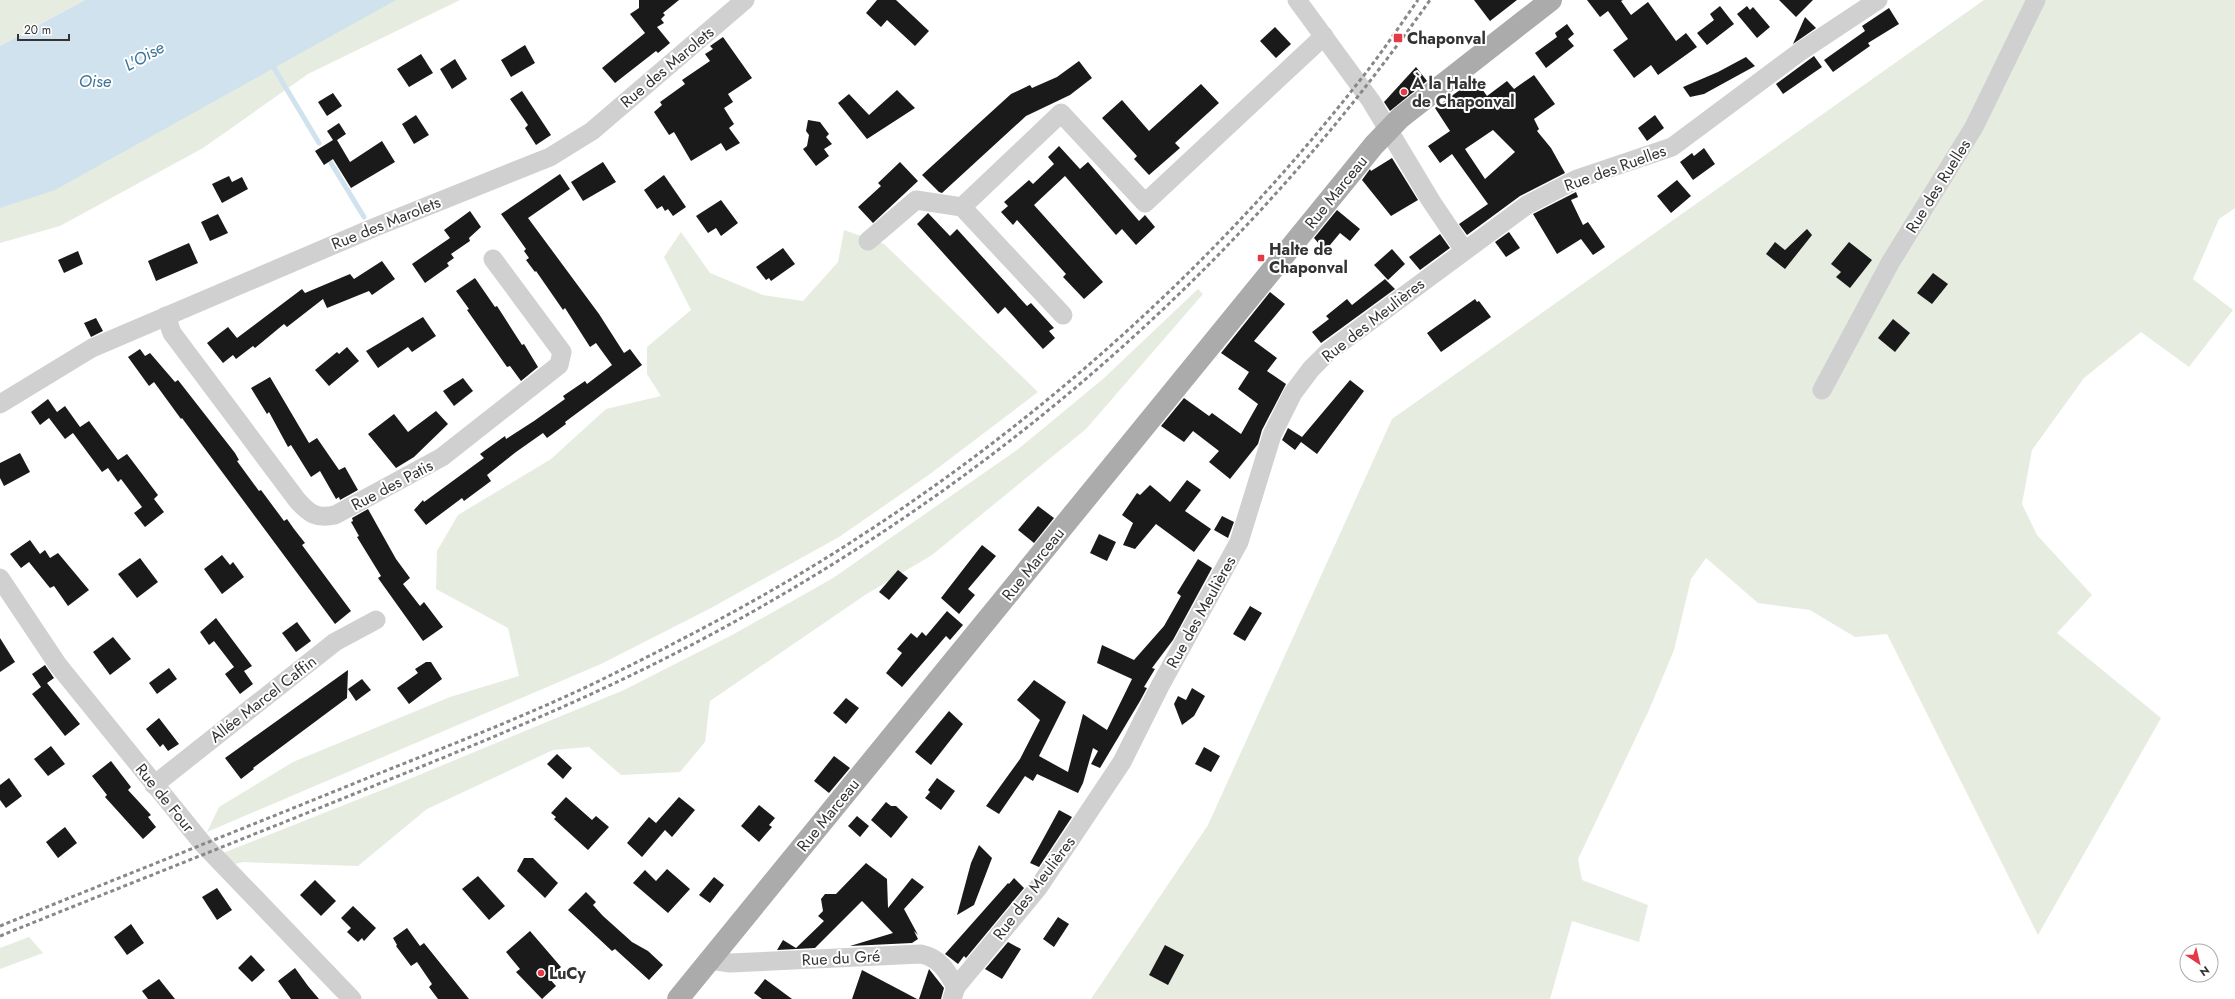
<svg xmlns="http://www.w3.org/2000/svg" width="2235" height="999" font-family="Jost,sans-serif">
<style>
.green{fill:#e6ecdf}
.water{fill:#cfe2ee}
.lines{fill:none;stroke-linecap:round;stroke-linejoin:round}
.stream{stroke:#cfe2ee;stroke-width:5}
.building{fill:#1a1a1a;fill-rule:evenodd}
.minor{stroke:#d0d0d0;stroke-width:19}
.major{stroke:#ababab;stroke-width:22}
.rail{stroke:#888;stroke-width:3;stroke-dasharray:4 3;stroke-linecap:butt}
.poi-dot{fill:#e63946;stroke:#fff;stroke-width:1.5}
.labels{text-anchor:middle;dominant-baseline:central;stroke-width:4;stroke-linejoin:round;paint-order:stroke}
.poi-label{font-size:16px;font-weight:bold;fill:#333;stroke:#fff;text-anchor:start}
.street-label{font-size:16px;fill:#333;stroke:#fff}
.water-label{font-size:17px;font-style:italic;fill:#3f7597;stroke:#fff}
</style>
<rect width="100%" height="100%" fill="#fff"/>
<g class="green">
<polygon points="0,0 85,0 0,46"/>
<polygon points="395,0 460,0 308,74 203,148 60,226 0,243 0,207"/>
<polygon points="1984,0 2235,0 2235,208 2219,219 2193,279 2233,310 2189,367 2141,332 2084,378 2032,450 2022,504 2037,535 2092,595 2057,633 2161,718 2038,935 1887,634 1855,637 1810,610 1758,603 1706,558 1691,579 1674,650 1649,710 1578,859 1582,880 1648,905 1639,942 1572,921 1550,999 1091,999 1208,825 1392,419"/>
<polygon points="844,230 884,244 1038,392 930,474 839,537 711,608 601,664 207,832 219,807 293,762 450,697 519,676 508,628 436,589 437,551 458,515 551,459 606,409 661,396 647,374 647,347 691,310 664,257 681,232 710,273 763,295 803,301 838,262"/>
<polygon points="1198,289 1203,294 1086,429 932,555 865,595 710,701 705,742 680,772 621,775 589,747 553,750 427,809 358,866 243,862 235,864 223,853 402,782 624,690 734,634 833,578 1017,450 1103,379"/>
<polygon points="29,937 43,953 0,969 0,948"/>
</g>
<polygon class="water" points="85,0 396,0 55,190 0,208 0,46"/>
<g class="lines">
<g class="stream">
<polyline points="274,68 319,143"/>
<polyline points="331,163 364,217"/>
</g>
</g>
<g class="building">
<polygon points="639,0 679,0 663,13 665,15 661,19 664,23 657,27 670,43 658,53 656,51 615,83 602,68 645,33 630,14 639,8"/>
<polygon points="877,0 896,0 929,31 915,46 887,20 881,27 866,13"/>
<polygon points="1474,0 1517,0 1490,21"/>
<polygon points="1587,0 1623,0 1621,1 1631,15 1648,2 1676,41 1686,33 1697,47 1658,75 1651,65 1634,78 1613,50 1628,39 1608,11 1600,17"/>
<polygon points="1779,0 1813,0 1796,17"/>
<polygon points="1720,6 1734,24 1707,45 1697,33 1714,20 1710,14"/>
<polygon points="1747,6 1750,10 1753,7 1770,27 1757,38 1737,14"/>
<polygon points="1889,8 1899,24 1868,43 1870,46 1833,72 1824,60 1865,31 1862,26"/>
<polygon points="1805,17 1816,28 1793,44"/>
<polygon points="1567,24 1574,34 1568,39 1574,46 1546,68 1535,53 1557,37 1555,33"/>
<polygon points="1275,27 1291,44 1276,58 1260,41"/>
<polygon points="723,37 752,78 728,94 733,102 724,108 734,124 729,128 740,143 726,151 721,143 691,161 674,132 669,135 654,112 662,105 660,102 685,84 682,80 710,61 705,54 713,49 710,46"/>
<polygon points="525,45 535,63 511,77 501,60"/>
<polygon points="421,54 433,73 409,87 397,69"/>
<polygon points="1814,56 1822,67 1783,94 1776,84"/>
<polygon points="1746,57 1755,66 1704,94 1690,97 1683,87 1718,72"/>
<polygon points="455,59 467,79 452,89 440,69"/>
<polygon points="1079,61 1092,78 1070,95 1026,116 942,193 939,192 922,175 1011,94 1030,85 1032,88 1057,77"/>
<polygon points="1416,67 1427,81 1390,111 1384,102"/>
<path d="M1534 75 1555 104 1534 119 1539 129 1537 131 1551 148 1565 173 1520 196 1467 235 1459 224 1488 204 1452 154 1440 163 1428 146 1450 131 1435 108 1475 79 1487 96 1507 81 1514 89ZM1493 130 1515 152 1485 179 1465 149Z"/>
<polygon points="1201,84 1219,103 1175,143 1180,148 1149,175 1134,159 1137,156 1102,118 1122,100 1149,131"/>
<polygon points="897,90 915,108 867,139 838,103 849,94 869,115"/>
<polygon points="522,91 551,135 536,145 525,128 528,125 510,99"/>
<polygon points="333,93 342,106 327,116 318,102"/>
<polygon points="416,115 429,135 414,144 402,124"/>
<polygon points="1655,115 1664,128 1647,141 1638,128"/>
<polygon points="808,120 820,122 829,134 826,137 832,144 824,149 829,156 816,166 803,149 807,146 809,135 806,131"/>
<polygon points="339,123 346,134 337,140 350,162 382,141 395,162 351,188 333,159 324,165 315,151 333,140 327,131"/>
<polygon points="1059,146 1080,169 1088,162 1139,221 1145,215 1155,227 1136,245 1122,229 1116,235 1065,176 1034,205 1103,282 1084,299 1063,277 1066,274 1017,220 1013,225 1001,212 1008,206 1004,202 1029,180 1033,184 1054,164 1048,157"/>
<polygon points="1704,148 1715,164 1693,180 1680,162 1692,153 1694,156"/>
<polygon points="1392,158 1418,200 1391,216 1362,180 1370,169 1371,171"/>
<polygon points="603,162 616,182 583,201 571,182"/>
<polygon points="900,162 918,181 873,223 858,207 881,186 878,183"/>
<polygon points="560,174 570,189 528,218 599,314 624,353 630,349 642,365 565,422 566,424 547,438 543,433 516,452 487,475 491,481 464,501 462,498 426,525 414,510 423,500 424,502 484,458 480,454 505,436 506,439 534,421 565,399 563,396 585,381 587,384 612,365 596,343 590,347 565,308 563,310 536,271 535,272 526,260 529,258 524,251 526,249 501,214"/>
<polygon points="664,175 686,207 673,216 668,209 665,211 662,206 657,209 644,190"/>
<polygon points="229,176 232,182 242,177 248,189 222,203 212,184"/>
<polygon points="1677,180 1691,196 1671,213 1657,196"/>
<polygon points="1576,192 1578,197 1571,200 1583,225 1588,222 1605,247 1593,255 1581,239 1557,254 1533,214"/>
<polygon points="721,200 738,223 721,236 716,228 708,233 696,216"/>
<polygon points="1337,210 1360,229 1350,241 1340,233 1325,251 1314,238"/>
<polygon points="470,211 481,227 469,238 470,241 451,254 454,258 447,263 449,266 425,283 412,264 450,238 444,230"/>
<polygon points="928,213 950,236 957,229 1027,306 1031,303 1054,328 1049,331 1055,338 1043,349 1005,307 998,314 917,224"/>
<polygon points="218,214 228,233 210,241 201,222"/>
<polygon points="1807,229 1812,235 1785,269 1766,254 1775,242 1785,250"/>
<polygon points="1509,232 1520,248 1506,257 1495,242"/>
<polygon points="1440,234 1450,248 1420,270 1409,257"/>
<polygon points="1849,242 1872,260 1850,288 1836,277 1841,272 1831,264"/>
<polygon points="189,243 198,263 156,281 148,261"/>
<polygon points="783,248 795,264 771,281 769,278 766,280 756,267"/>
<polygon points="1392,249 1405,264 1388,280 1374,265"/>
<polygon points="78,251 83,264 64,273 58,260"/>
<polygon points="382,261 395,279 372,295 369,291 327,308 323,299 287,327 284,324 255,348 253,346 236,359 233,355 223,363 207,343 228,327 237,338 302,289 305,293 350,274 354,279"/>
<polygon points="1933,273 1948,284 1932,304 1917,293"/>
<polygon points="475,278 495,307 497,306 522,345 524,344 538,367 521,381 510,366 507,367 467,310 469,309 456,291"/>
<polygon points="1385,279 1395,289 1321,343 1312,332 1329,319 1326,316 1347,299 1352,305"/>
<polygon points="1270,292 1285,304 1254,341 1277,358 1267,371 1286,384 1262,430 1258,444 1230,479 1209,462 1219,451 1193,431 1184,442 1161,426 1184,398 1209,416 1212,413 1241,434 1258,404 1238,389 1249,372 1221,353"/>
<polygon points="1475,299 1477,302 1479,301 1491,317 1441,352 1427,333"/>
<polygon points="423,317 436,336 412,352 408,347 378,368 366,351"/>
<polygon points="96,318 103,331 91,337 84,323"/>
<polygon points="1893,319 1910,333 1895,352 1878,338"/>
<polygon points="347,347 359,361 329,386 315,370 337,352 339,354"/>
<polygon points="140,349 145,356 150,353 175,382 178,380 235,453 239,460 237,461 259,491 261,490 284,521 287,519 294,529 305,543 302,545 351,611 335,624 182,418 181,419 154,382 149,386 128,357"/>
<polygon points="270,377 309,443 317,438 339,470 345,467 358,490 340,500 339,497 336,499 320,471 311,477 291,445 288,447 269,412 267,414 251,388"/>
<polygon points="463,378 473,391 454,406 443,391"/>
<polygon points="1350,380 1364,391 1317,454 1301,442 1295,450 1282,440 1288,428 1302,437"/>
<polygon points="48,399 57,412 49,418 65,406 80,427 89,421 118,460 127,454 158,495 154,499 164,512 145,527 134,513 142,507 121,479 118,482 108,468 102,472 73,433 65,439 49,418 40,425 31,412"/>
<polygon points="436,411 448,424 414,457 396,468 368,434 394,414 408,432"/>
<polygon points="20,453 30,472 4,486 0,478 0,463"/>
<polygon points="1187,480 1201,490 1185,511 1211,529 1194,552 1156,524 1135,549 1123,545 1133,523 1122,515 1137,493 1140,495 1150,485 1170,502"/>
<polygon points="1038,506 1054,518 1034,543 1018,530"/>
<polygon points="368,509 396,559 410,578 403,584 420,606 424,602 443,627 423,641 378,578 381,576 357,537 359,536 351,522 353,521 352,518"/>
<polygon points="1222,516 1234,522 1228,538 1214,530"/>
<polygon points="1099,534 1116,542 1107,561 1090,553"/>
<polygon points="30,540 40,554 45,550 50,558 58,553 89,590 68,606 54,586 50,588 29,562 21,568 10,554"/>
<polygon points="982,545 996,556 968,589 975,595 959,614 941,598"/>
<polygon points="222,555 230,565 233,562 244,577 222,594 204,569"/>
<polygon points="140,558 158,582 137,598 118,574"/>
<polygon points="1198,559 1212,568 1173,640 1152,668 1155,669 1144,687 1147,688 1140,701 1100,768 1091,764 1098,751 1093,748 1083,783 1078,793 1037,774 1033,781 1025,776 999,814 986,806 1020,759 1040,720 1017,700 1030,685 1034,680 1066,702 1039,756 1068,772 1083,714 1107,730 1132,679 1097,663 1102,645 1134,660 1164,626 1181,596 1177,593"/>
<polygon points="898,570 908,578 889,600 879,592"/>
<polygon points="1250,606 1262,613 1245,641 1233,634"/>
<polygon points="947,611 963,625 950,640 946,636 902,687 886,673 902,653 897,649 911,633 917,638 922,632 926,636"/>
<polygon points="216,618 252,666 244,671 253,684 240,694 225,674 234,667 214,641 209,645 200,632"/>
<polygon points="297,622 311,641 296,652 282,633"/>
<polygon points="113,637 131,659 110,675 93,652"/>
<polygon points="0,638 15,662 0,672"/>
<polygon points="426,662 431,662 442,679 409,704 397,688 418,673 415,669"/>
<polygon points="45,665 54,678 47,683 80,724 65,736 32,694 41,687 32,674"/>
<polygon points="169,668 177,679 157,694 149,683"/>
<polygon points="348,670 347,698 253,768 254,769 241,779 225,758"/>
<polygon points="362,679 371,690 356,701 348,689"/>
<polygon points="1192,688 1205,696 1194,716 1182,725 1174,704 1178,696 1186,700"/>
<polygon points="846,698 859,708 846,724 833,713"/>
<polygon points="949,711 963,724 931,765 915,752"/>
<polygon points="159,718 179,744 168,751 163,744 160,747 146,729"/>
<polygon points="51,746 65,764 48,776 34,759"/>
<polygon points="1204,747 1220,756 1211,772 1195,764"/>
<polygon points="557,754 572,768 563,779 547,764"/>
<polygon points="834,756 850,768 829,793 814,781"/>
<polygon points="111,761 131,787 128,790 151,815 148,817 156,827 143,839 105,797 107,795 92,776"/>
<polygon points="9,778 22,796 6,808 0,800 0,785"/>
<polygon points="937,778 955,791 941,810 925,798 930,792 928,790"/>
<polygon points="566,797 592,820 596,816 609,827 588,850 554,819 556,817 551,813"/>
<polygon points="679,797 695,810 672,837 665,830 642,857 627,843 649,817 664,830 656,823"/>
<polygon points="886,802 891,806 896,806 908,817 891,838 871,820"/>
<polygon points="759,805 775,818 769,825 772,827 759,842 741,826"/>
<polygon points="1059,810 1072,817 1039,867 1030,863"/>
<polygon points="857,816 869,826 860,837 848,826"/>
<polygon points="65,827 77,843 58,858 46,842"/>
<polygon points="979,845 992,858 974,905 957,915 971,863"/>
<polygon points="524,858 533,858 558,883 545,898 517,871"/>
<polygon points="866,863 887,879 888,908 912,878 924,887 904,909 918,935 914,931 918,939 912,943 850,946 893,933 862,901 815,948 777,950 783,940 796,948 824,921 818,916 823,911 821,899 825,894 836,894"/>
<polygon points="667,869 690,889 668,913 633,883 645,870 656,881"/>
<polygon points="478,876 505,906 489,920 462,889"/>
<polygon points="714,877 724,885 710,903 699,895"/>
<polygon points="1014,878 1024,888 966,958 964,956 958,964 949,957 945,954 1008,883 1009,884"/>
<polygon points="315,880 336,901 321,916 300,895"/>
<polygon points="217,888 232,910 217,920 202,897"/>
<polygon points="586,892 596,902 593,905 603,916 632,942 648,951 663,965 649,980 615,949 612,951 568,910"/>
<polygon points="353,906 376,928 364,941 362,938 358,942 347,932 351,928 341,918"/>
<polygon points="1058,917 1069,924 1054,947 1043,939"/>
<polygon points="131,924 144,943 127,955 114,937"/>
<polygon points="407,928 420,946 424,943 469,999 438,999 429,987 432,984 417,962 411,966 396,946 397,945 393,938"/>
<polygon points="530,931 561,967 549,978 556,986 542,999 516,972 520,969 506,952"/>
<polygon points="1008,942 1021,949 1002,979 985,969"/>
<polygon points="1165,945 1184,955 1168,985 1149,975"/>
<polygon points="251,955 265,970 252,982 238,968"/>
<polygon points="295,968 308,986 319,999 291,999 278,981"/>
<polygon points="929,969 944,988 941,999 919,999"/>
<polygon points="862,970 917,999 852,999"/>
<polygon points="159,979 175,999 148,999 142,991"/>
<polygon points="765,979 792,999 762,999 754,993"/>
</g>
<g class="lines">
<g class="minor">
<polyline points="1297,0 1371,101 1431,201 1464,250"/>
<polyline points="868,241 916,200 962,207"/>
<polyline points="1063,315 962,207 1061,113 1145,203 1324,36"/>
<path d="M166 316 172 333 297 500C309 514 317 519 335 515L442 457 559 365 562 352 493 259"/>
<polyline points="1822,390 1890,263 1974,127 2036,0"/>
<polyline points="0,404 92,348 373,228 550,157 592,131 745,0"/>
<polyline points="0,578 58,665 203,844 352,999"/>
<polyline points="154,785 335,642 376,620"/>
<path d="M710 960 730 963 921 954C940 958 947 971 956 987"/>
<polyline points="952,999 956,987 1038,888 1122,762 1160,686 1239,542 1272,435 1293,393 1311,369 1328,352 1527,205 1577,179 1672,147 1801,51 1878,0"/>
</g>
<polyline class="major" points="678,999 1374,145 1400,118 1551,0"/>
<g class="rail">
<path d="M0 926C123 876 247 827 370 777 450 745 532 714 609 676 694 634 780 589 859 537 1048 415 1218 261 1357 84 1379 57 1398 28 1418 0"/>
<path d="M0 936C116 889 233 843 349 796 457 752 566 709 670 656 976 500 1232 281 1430 0"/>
</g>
</g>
<g class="poi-dot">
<rect x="1393" y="33" width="10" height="10" rx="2"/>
<circle cx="1404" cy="92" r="4"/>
<rect x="1257" y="254" width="8" height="8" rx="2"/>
<circle cx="541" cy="973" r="4"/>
</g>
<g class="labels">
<g class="poi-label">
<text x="1407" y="38">Chaponval</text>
<text x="1412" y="83">À la Halte<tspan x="1412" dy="18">de Chaponval</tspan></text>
<text x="1269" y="249">Halte de<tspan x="1269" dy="18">Chaponval</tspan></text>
<text x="549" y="973">LuCy</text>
</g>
<g class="street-label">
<text transform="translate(667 67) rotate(-40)">Rue des Marolets</text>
<text transform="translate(1615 168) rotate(-20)">Rue des Ruelles</text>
<text transform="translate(1938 186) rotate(-58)">Rue des Ruelles</text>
<text transform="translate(1336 192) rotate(-51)">Rue Marceau</text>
<text transform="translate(386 223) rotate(-22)">Rue des Marolets</text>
<text transform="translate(1373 320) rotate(-38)">Rue des Meulières</text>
<text transform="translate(392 485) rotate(-28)">Rue des Patis</text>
<text transform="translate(1033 564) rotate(-51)">Rue Marceau</text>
<text transform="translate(1201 612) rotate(-61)">Rue des Meulières</text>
<text transform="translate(263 699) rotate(-38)">Allée Marcel Caffin</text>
<text transform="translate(165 798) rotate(51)">Rue de Four</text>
<text transform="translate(828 815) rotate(-51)">Rue Marceau</text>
<text transform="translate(1034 888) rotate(-53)">Rue des Meulières</text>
<text transform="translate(841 958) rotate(-3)">Rue du Gré</text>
</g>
<g class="water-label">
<text transform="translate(144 56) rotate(-29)">L'Oise</text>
<text x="95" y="81">Oise</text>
</g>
</g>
<g transform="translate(2199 963) rotate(145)"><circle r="19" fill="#ffffff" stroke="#adadad"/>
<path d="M0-3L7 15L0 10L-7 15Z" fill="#e63946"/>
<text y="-6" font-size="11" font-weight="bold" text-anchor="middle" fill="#333333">N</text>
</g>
<path d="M18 34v6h51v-6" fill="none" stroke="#333333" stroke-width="2"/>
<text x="24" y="34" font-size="12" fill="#333333" stroke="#ffffff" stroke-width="3" paint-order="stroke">20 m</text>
</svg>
